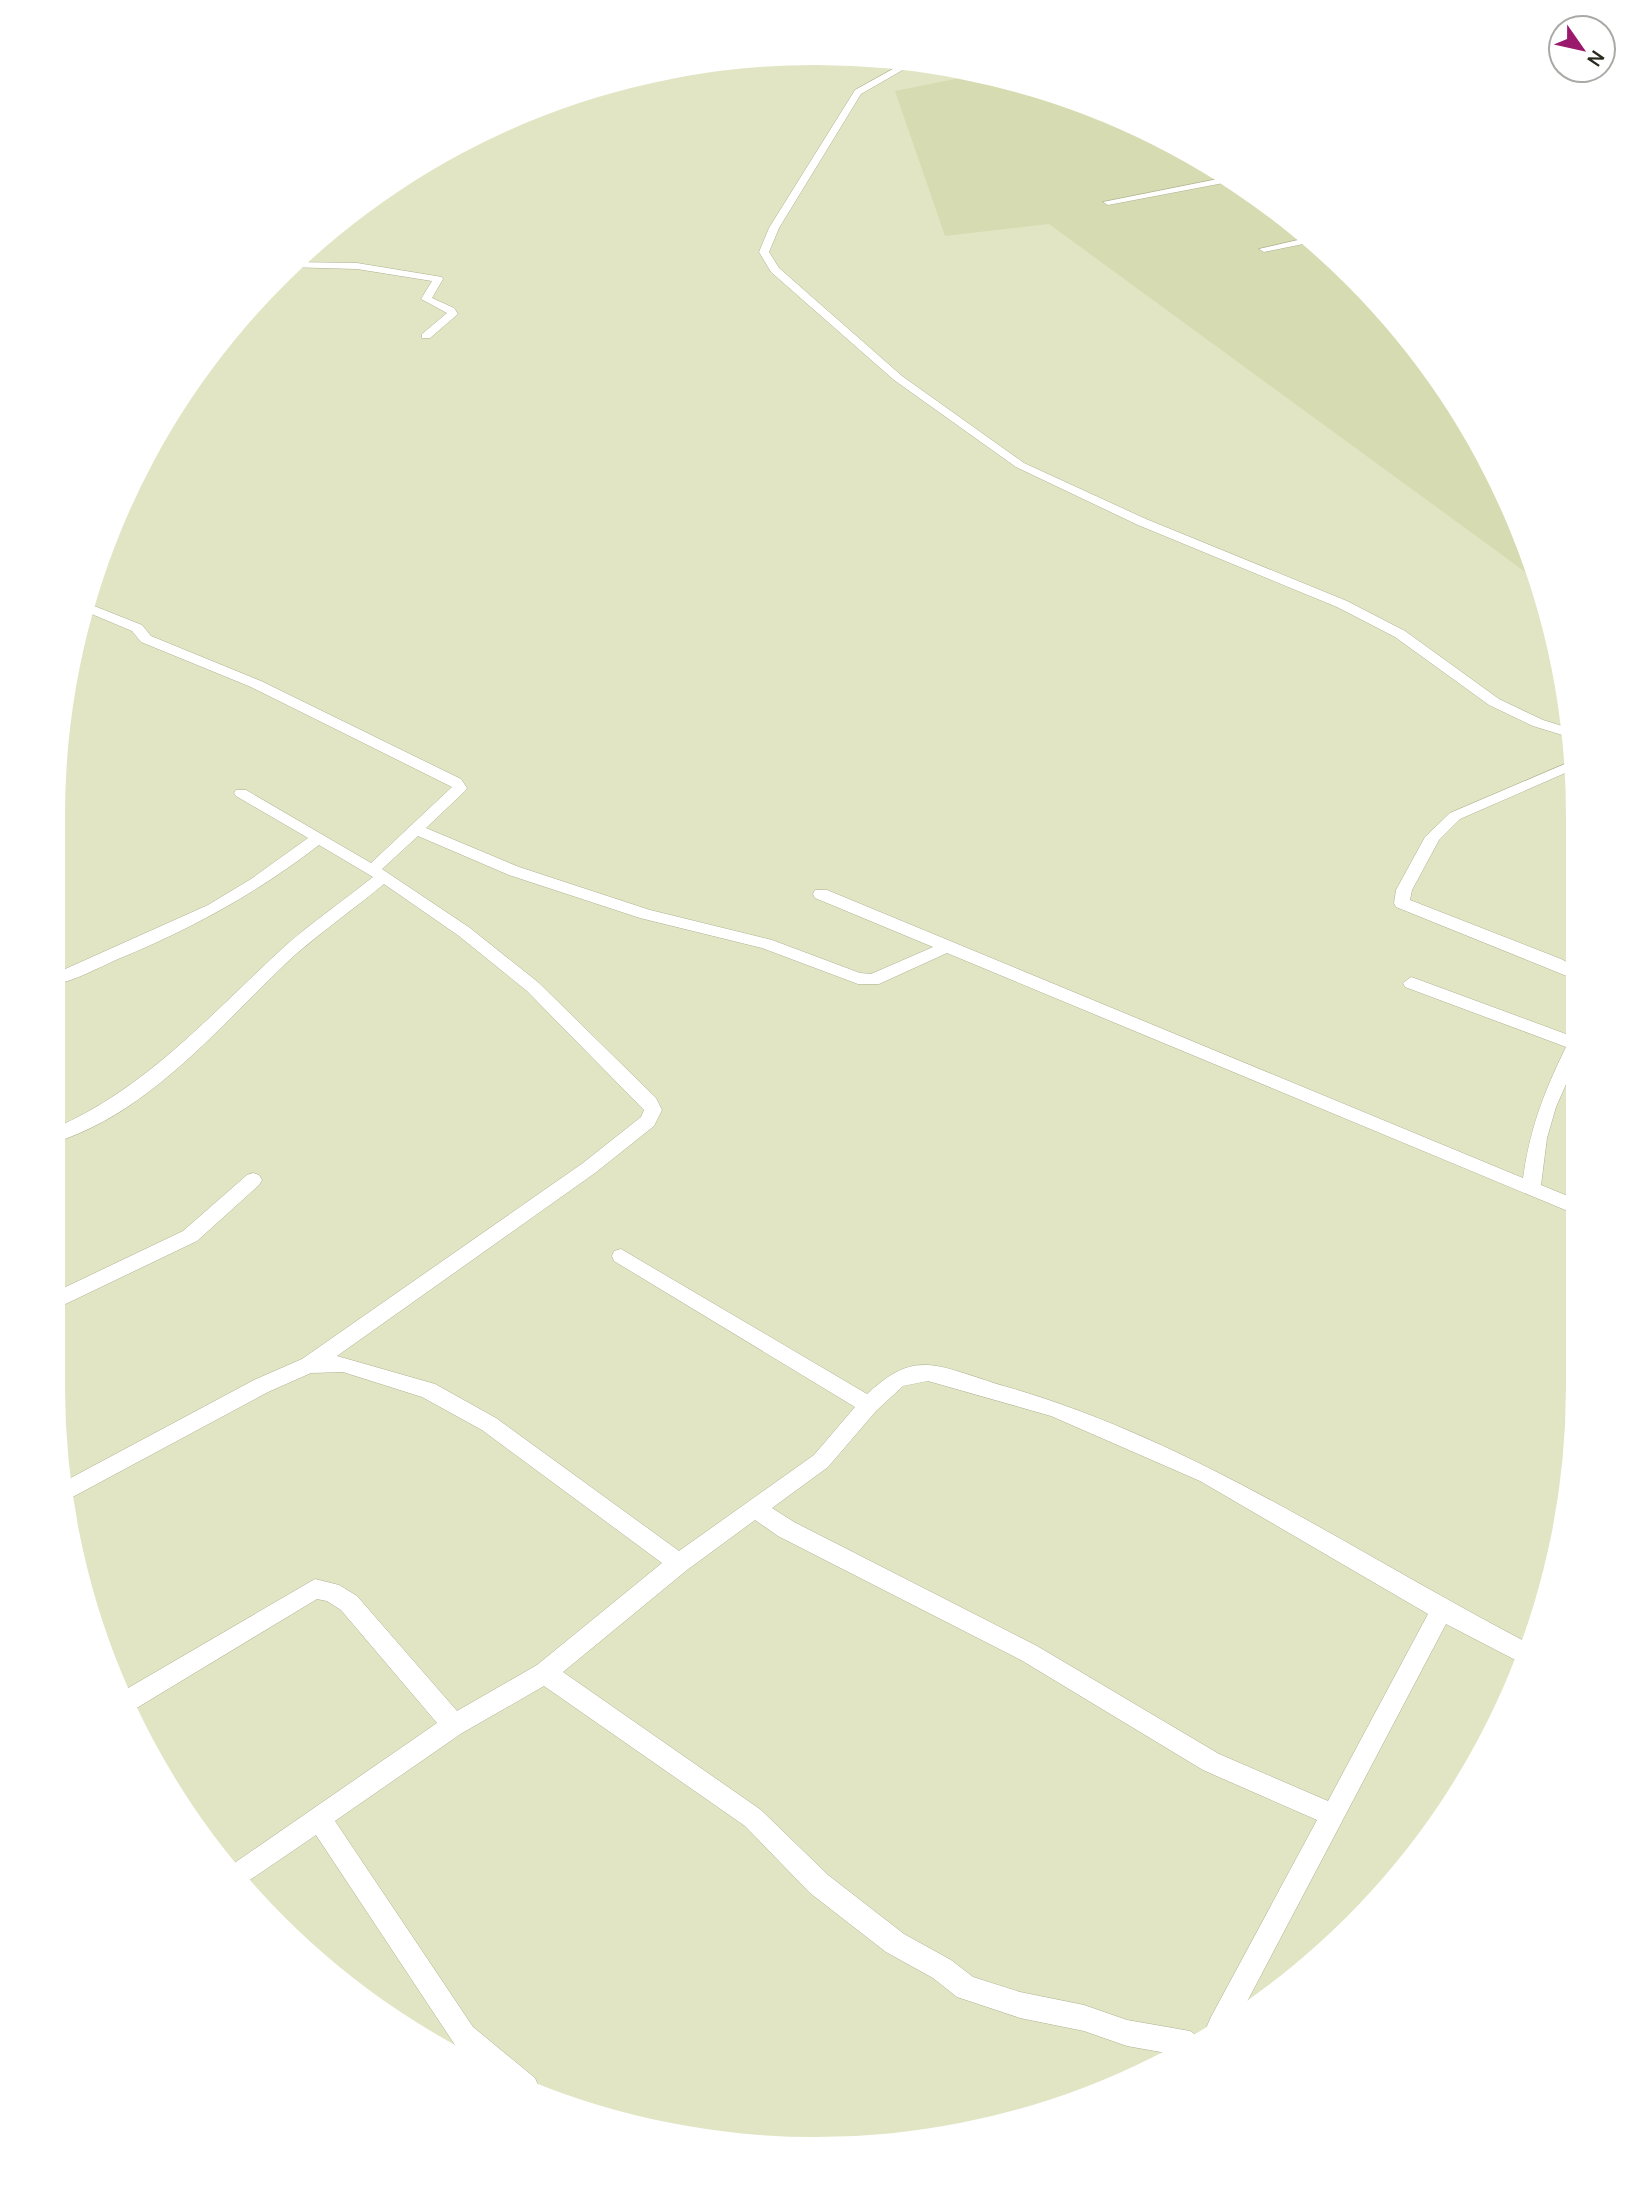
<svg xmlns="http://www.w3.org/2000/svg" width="1631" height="2202" font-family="Manrope,sans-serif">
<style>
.built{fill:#d7dbb2}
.green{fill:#dfc8b4}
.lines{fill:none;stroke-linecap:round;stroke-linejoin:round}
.street-casing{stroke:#afb291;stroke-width:1}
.street{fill:#fff;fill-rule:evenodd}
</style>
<rect width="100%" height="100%" fill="#e1e5c3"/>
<polygon class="built" points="980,74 1061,93 1197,155 1319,242 1421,351 1521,524 1535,579 1049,224 945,236 895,91"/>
<polygon class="green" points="766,54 801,55 737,67 696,66"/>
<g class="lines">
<g class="street-casing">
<g id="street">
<polygon points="911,59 920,60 861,94 779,228 769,252 779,268 902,376 1024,463 1146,519 1347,601 1405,631 1499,699 1543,720 1572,729 1572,738 1533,726 1489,705 1395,637 1337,607 1138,525 1016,467 894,380 771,272 759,252 769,228 855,90"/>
<polygon points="495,126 499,129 498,131 474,134"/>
<polygon points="1228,177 1234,181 1108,205 1103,202"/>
<polygon points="1311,237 1318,241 1264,252 1259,249"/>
<polygon points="292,262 357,263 442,277 443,279 432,298 454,308 458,314 430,338 422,338 422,334 447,313 421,299 432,281 357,269 286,267"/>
<path d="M84 602 142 625 151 636 261 681 461 779 467 788 465 791 426 828 519 867 650 910 772 940 860 973 871 974 933 947 815 898 813 894 815 890H827L1523 1178C1530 1128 1544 1092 1566 1047L1405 987 1403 983 1411 977 1417 979 1574 1037V1066L1556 1107 1547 1138 1541 1185 1575 1199V1214L947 953 879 984H858L762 948 640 918 509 875 418 836 382 869 470 928 539 983 656 1098 662 1110 654 1126 595 1173 337 1356 435 1384 496 1418 679 1551 814 1455 855 1407 614 1261 612 1256 614 1251 621 1249 867 1394C885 1378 902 1364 927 1365 946 1365 985 1381 1004 1386 1194 1440 1358 1555 1532 1645L1523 1664 1446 1624 1240 2015 1210 2032 1207 2026 1211 2017 1317 1820 1203 1770 1021 1660 778 1536 755 1520 687 1570 563 1672 761 1810 828 1875 904 1934 951 1960 973 1977 1020 1992 1084 2005 1127 2020 1190 2031 1200 2038 1172 2054 1127 2046 1084 2031 1020 2018 957 1997 933 1978 886 1952 810 1893 745 1826 544 1686 462 1733 335 1821 473 2027 535 2078 539 2087 538 2091 491 2075 455 2045 316 1835 244 1884 230 1866 437 1723 341 1610 327 1601 317 1599 135 1709 131 1710 123 1691 315 1579 339 1585 357 1596 457 1711 537 1665 662 1563 482 1430 422 1397 343 1372 311 1373 268 1392 67 1500 65 1481 254 1380 302 1359 583 1163 641 1117 644 1110 527 991 459 936 384 884C355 908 324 930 296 954 222 1022 153 1112 53 1143V1129C146 1089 211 1014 284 947 312 922 343 901 373 877L319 845C257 893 191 929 118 959 98 968 76 980 54 985V974L208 905 251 879 308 838 236 796 234 793 236 790H246L371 863 452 787 251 687 141 642 132 631 82 610ZM928 1381 1051 1416 1200 1481 1428 1614 1328 1801 1219 1754 1037 1646 794 1522 772 1508 828 1467 876 1411 903 1386Z"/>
<polygon points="1572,761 1572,770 1460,819 1439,840 1412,890 1410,900 1561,959 1574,966 1574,979 1396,907 1394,903 1396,890 1425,837 1450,813"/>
<polygon points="253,1173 259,1175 262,1180 259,1185 197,1241 53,1310 53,1293 183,1231 247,1175"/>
</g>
</g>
<use href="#street" class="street"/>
</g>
<path d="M0 0H1631V2202H0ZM815 65H816A750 750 0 0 1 1566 815V1387A750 750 0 0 1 816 2137H815A750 750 0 0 1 65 1387V815A750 750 0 0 1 815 65Z" fill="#fff" fill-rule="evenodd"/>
<g transform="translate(1582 49) rotate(124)"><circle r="33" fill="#ffffff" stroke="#a9aaa5" stroke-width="2"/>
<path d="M0-5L12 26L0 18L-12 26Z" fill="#9b196d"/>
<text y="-10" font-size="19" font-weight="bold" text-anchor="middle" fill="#292b1d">N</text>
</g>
</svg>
